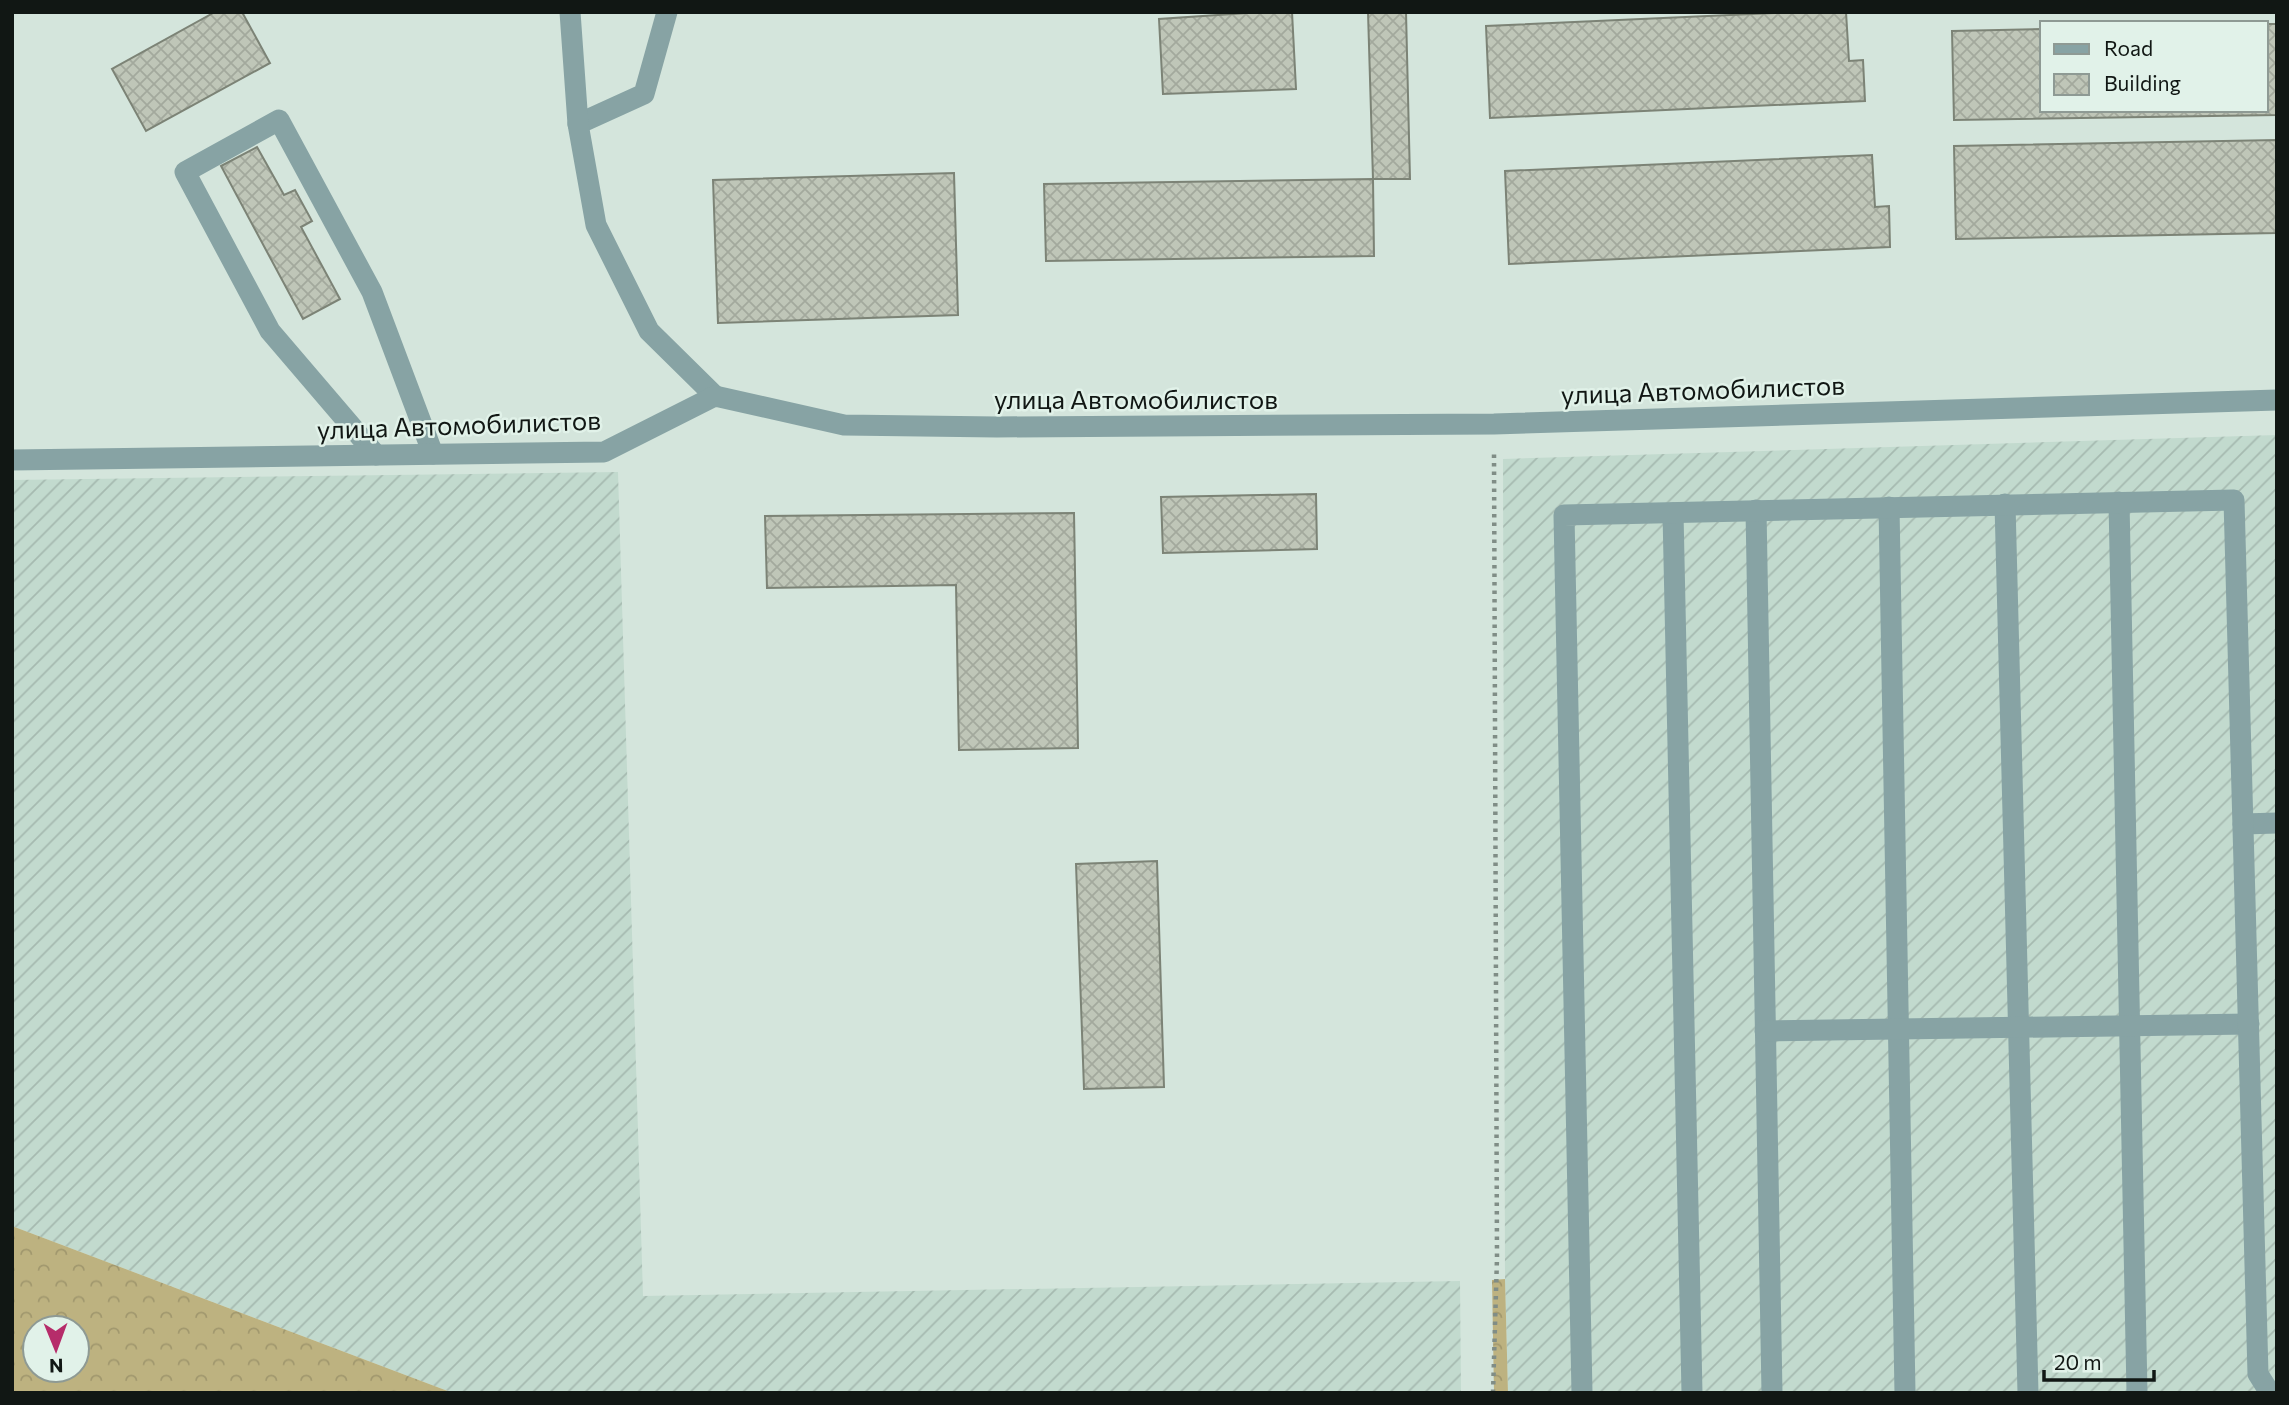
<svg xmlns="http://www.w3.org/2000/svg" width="2289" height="1405" font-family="Commissioner,sans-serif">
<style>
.industrial{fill:url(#industrial-furrows)}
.forest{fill:url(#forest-crowns);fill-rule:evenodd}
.building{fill:url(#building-cross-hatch);stroke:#7c8376;stroke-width:2}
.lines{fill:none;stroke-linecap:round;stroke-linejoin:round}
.path{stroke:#808d86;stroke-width:4.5;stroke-dasharray:3.5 5;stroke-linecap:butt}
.lane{stroke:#87a3a4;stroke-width:21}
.street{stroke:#87a3a4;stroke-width:21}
.labels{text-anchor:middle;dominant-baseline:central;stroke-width:5;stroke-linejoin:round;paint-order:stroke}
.street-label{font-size:26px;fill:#111714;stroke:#e1f2e9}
</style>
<defs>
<pattern id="industrial-furrows" width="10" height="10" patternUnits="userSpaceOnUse" patternTransform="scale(1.75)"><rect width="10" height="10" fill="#c2dace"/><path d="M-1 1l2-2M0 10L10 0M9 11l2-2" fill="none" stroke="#a6bab0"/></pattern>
<pattern id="forest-crowns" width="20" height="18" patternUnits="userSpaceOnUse" patternTransform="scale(1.75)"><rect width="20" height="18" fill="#bdb280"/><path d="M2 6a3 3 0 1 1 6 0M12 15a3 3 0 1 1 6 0" fill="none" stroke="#a1986e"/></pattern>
<pattern id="building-cross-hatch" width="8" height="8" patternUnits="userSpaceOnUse" patternTransform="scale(1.75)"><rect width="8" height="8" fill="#bfc6b8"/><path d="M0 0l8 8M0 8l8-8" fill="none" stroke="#a3a99d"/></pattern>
</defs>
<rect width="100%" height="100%" fill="#d4e5dc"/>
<g class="industrial">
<polygon points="2277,435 2277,1393 1508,1393 1505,1279 1503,459"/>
<polygon points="618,472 643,1296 1460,1281 1461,1393 453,1393 12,1226 12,480"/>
</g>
<g class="forest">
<path d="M12 1226 453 1393H12ZM35 1328H77V1370H35Z"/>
<polygon points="1505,1279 1508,1393 1494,1393 1492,1280"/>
</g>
<g class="building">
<polygon points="215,12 242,12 270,63 146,131 112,69"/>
<polygon points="1262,12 1292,12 1296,89 1163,94 1159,19"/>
<polygon points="1368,12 1406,12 1410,179 1373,179"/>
<polygon points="1795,12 1846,12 1849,61 1863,60 1865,101 1490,118 1486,26"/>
<polygon points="2266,24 2277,24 2277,115 1954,120 1952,31 2042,29 2042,110 2266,110"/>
<polygon points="2277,140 2277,233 1956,239 1954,146"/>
<polygon points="257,147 284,195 295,190 312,221 301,227 340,299 303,319 221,166"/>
<polygon points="1872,155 1875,207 1889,206 1890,247 1509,264 1505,171"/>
<polygon points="954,173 958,315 718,323 713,180"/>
<polygon points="1373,179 1374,256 1046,261 1044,184"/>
<polygon points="1316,494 1317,549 1163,553 1161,497"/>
<polygon points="1074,513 1078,748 959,750 956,585 767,588 765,516"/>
<polygon points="1157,861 1164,1087 1084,1089 1076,864"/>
</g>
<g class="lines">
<polyline class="path" points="1493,1393 1497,1258 1494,452"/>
<g class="lane">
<polyline points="578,124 644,94 667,12"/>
<polyline points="376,455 270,331 185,172 279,120 372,292 433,454"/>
<polyline points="2119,502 2137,1393"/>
<polyline points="2005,504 2028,1393"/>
<polyline points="1889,507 1905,1393"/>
<polyline points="1756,510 1772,1393"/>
<polyline points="1673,513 1692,1393"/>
<polyline points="2243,824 2277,823"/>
<polyline points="1765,1031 2249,1024"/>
<polyline points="1582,1393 1564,515 2234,500 2258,1374 2270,1393"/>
</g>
<g class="street">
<polyline points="570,12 578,124 596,225 649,331 715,396"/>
<polyline points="12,460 604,452 715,396 844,425 997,427 1494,424 2277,400"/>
</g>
</g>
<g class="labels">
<g class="street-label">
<text transform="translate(1703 389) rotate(-2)">улица Автомобилистов</text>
<text x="1136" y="398">улица Автомобилистов</text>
<text transform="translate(459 424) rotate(-2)">улица Автомобилистов</text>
</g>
</g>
<rect width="2289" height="1405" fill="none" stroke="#111714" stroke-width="28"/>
<rect x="2040" y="21" width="228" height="91" fill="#e1f2e9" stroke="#8e9a94" stroke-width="2"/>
<rect x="2054" y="44" width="35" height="10" fill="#87a3a4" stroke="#8e9a94" stroke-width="2"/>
<text x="2104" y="56" font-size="21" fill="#111714">Road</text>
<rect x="2054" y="74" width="35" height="21" fill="url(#building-cross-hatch)" stroke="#8e9a94" stroke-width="2"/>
<text x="2104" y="91" font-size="21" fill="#111714">Building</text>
<g transform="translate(56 1349) rotate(179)"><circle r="33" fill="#e1f2e9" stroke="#8e9a94" stroke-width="2"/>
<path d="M0-5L12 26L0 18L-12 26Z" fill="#b62c6a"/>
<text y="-10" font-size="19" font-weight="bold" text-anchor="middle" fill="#111714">N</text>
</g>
<path d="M2044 1370v10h110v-10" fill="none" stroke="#111714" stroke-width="3.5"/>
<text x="2054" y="1370" font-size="21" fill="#111714" stroke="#e1f2e9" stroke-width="5" paint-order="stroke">20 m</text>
</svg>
